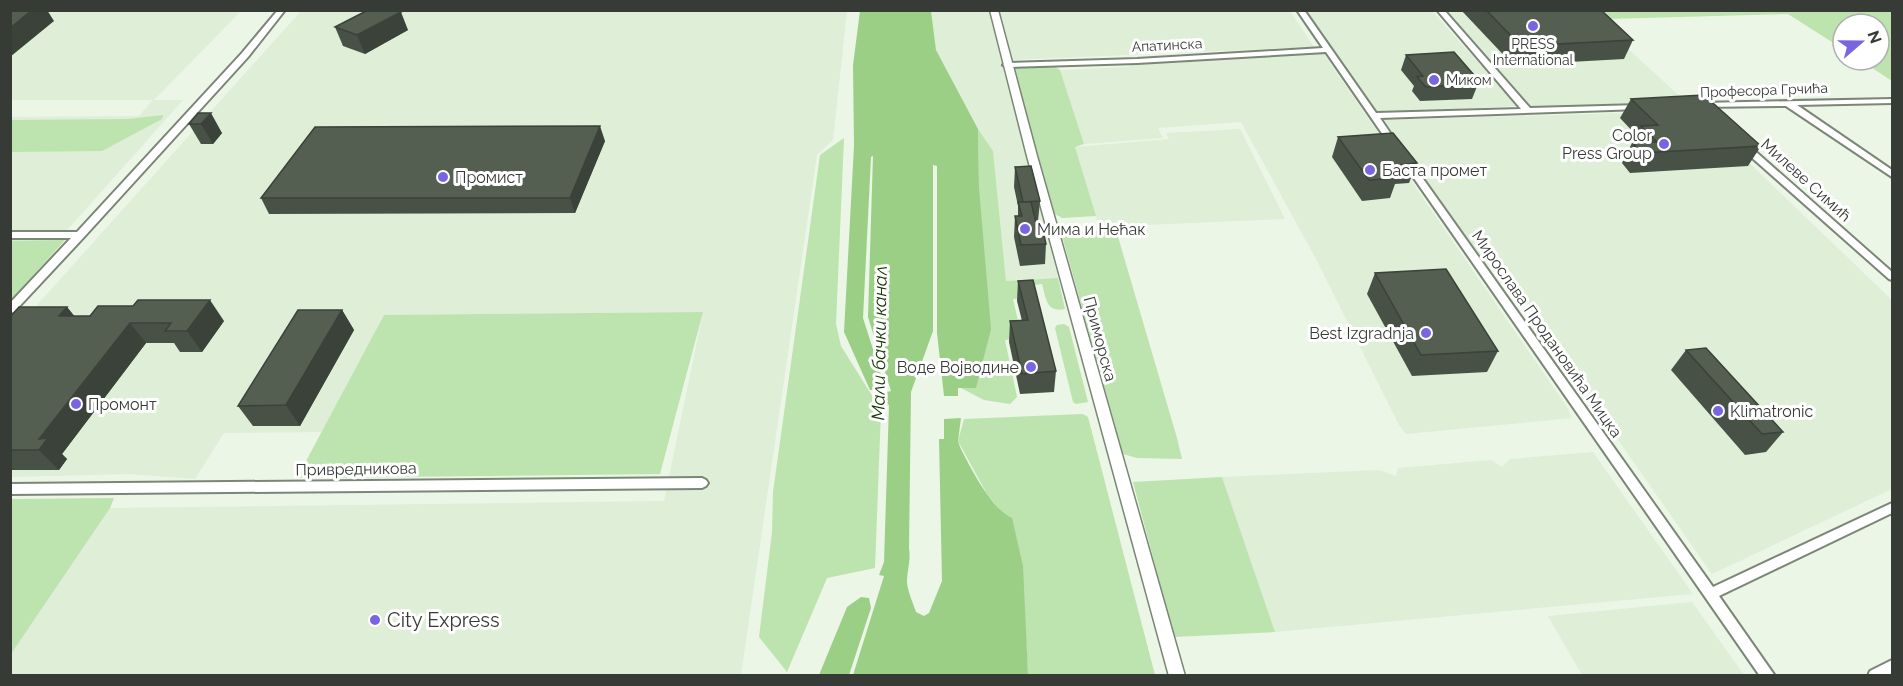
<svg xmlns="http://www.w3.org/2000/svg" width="1903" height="686" font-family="Raleway,sans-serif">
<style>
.built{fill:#deeed7}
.green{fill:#bde3af}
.water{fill:#9bcf86}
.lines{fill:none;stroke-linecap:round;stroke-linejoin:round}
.minor-casing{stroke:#7b8677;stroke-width:4}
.tertiary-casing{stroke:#7b8677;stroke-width:3}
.minor{fill:#fff;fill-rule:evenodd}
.tertiary{fill:#fff;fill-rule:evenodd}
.wall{fill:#485146}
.shaded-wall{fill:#3b4239}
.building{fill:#545e51;stroke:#3b4239;stroke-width:1.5}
.poi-dot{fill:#7965e0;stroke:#fff;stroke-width:2}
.labels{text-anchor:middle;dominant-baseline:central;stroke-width:6;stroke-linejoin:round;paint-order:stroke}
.far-poi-label{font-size:14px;fill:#363b35;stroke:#fff}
.far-street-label{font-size:14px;fill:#363b35;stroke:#fff}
.poi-label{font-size:16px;fill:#363b35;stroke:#fff;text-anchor:start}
.street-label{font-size:16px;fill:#363b35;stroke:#fff}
.water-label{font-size:18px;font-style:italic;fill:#143502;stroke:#fff}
.near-poi-label{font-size:20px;fill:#363b35;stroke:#fff;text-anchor:start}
</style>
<rect width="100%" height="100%" fill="#ebf6e6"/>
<g class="built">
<polygon points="31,10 241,11 154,100 183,100 11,293 11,117 139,116 153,100 11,100 11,20"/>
<polygon points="301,11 847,11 833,140 817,155 741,675 11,676 11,654 110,508 664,501 703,312 384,315 322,432 224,433 195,479 129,474 11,477 11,334"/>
<polygon points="931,11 990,11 1058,278 1006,281 993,151 978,129 936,50"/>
<polygon points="1000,11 1290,11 1314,47 1013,60"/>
<polygon points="1304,11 1432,11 1517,106 1376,113"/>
<polygon points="1445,11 1587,11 1686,102 1531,107"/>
<polygon points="1323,53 1567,407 1572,418 1406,434 1399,425 1316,259 1241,122 1158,128 1163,138 1084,144 1060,70 1130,67 1129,63"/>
<polygon points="1695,111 1892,300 1892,489 1712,574 1492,260 1482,258 1382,120"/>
<polygon points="1240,129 1285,219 1099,227 1075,147 1169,139 1166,133"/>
<polygon points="1593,452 1693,594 1275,632 1222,477 1379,470 1396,476 1398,468 1491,460 1502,467 1510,459"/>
<polygon points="1692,602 1744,675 1582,675 1548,616"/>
</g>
<g class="green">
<polygon points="1596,11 1892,11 1892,81 1860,60 1879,60 1879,24 1843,24 1843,49 1788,14 1605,19"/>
<polygon points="1054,66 1060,70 1084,144 1075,147 1096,216 1062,218 1055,214 1015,75 1015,68"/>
<polygon points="163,115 162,119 102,151 11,152 11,120 128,119"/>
<path d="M978 129 993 151 1006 281 1058 278 1065 309C1046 313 1046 298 1042 284L1034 285 1037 297 1013 299 1022 338 1005 340 1017 397 1010 404 984 400 961 388H976L979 188Z"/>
<polygon points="844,138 836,324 841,346 881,410 875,568 827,578 787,672 759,637 772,532 773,492 820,155"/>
<polygon points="1116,230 1177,438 1182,459 1137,458 1123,454 1062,236 1065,232"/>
<polygon points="65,240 11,300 11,241"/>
<polygon points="703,312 660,474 297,478 384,315"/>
<polygon points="1064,324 1069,327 1088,402 1076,404 1073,402 1055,328 1057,325"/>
<polygon points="1083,414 1088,417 1155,675 1028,675 1025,623 1003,514 987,494 958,441 964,419"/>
<polygon points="1222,477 1275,632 1174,637 1133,482"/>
<polygon points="114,498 110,508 11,654 11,499"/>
</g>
<g class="water">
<path d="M860 11H931L936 50 978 129 979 188 991 329 976 388H958V396H944L937 333V166L933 165V331L911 392 909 548C911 561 907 570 907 583 908 592 913 603 916 612L924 616 929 613 942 581 939 439H944V419L961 418 958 441 960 447C970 467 992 510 1012 518L1023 566 1028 675H853L884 576 879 575 884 562 889 405 887 404V392L891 391 868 317 873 156 871 157 863 318 886 390H870L844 332 854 146 853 65Z"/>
<polygon points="861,597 869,598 871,608 849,675 819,675 847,607"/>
</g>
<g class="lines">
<g class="minor-casing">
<g id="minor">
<polygon points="278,10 285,10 248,57 84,237 14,312 10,313 10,303 71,238 10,238 10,232 77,232 242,53"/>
<polygon points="1297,10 1304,10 1376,113 1521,109 1437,10 1444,10 1530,108 1640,105 1644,107 1640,109 1380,118 1397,143 1393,146 1390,145 1326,52 1137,63 1007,67 1003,65 1007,63 1137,59 1323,48"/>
<polygon points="1892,99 1892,103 1797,105 1892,170 1892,177 1786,106 1700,107 1696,105 1700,103"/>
<polygon points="1744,143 1747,144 1892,272 1892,280 1889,279 1741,148 1740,146"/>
<polygon points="1406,158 1409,159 1713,587 1892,503 1892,513 1719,596 1775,676 1760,676 1402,161"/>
<polygon points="702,478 706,480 708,483 706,486 702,488 10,494 10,484"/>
<polygon points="1892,660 1892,673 1888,676 1868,676 1870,671"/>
</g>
</g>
<g class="tertiary-casing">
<polygon id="tertiary" points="990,10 998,10 1037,156 1185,676 1169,676 1027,156"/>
</g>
<use href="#minor" class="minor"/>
<use href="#tertiary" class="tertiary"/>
</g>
<g class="wall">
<polygon points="1461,10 1601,10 1633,40 1624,59 1513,65"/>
<polygon points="335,27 408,30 365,54 343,46"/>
<polygon points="1406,55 1474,75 1473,78 1478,84 1472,99 1420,101 1412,91 1414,86 1401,70"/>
<polygon points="1631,99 1761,146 1748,166 1630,173 1622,163 1636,135 1620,118"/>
<polygon points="198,113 222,133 213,144 201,144 189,124"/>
<polygon points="1338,137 1417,163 1409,183 1395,184 1390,198 1362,201 1332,157"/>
<polygon points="605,141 575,213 269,214 261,198"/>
<polygon points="1015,167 1040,201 1038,221 1035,221 1039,235 1046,244 1045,264 1020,266 1014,237 1015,216 1018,216 1018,206 1014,187"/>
<polygon points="1375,273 1498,351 1487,372 1412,376 1367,294"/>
<polygon points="1018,281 1056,371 1054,392 1020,394 1009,342 1010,321 1022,321 1017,301"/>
<polygon points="67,307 74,316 224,321 202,352 180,352 174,343 146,343 62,454 67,459 59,470 10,470 10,317"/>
<polygon points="342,310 354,330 300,426 253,426 238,406"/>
<polygon points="1686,350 1783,432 1766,452 1745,455 1671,370"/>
</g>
<g class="shaded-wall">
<polygon points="32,10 47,10 54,21 10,57 10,28"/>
<polygon points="401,12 408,30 365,54 357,35"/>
<polygon points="211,113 222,133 213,144 201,124"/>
<polygon points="600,126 605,141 575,213 570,198"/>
<polygon points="210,300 224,321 202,352 187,331"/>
<polygon points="67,307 84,328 59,316"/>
<polygon points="342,310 354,330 300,426 286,405"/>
<polygon points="130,323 146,343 62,454 67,459 59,470 39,450 39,439"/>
</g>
<g class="building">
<polygon points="10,10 32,10 10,28"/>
<polygon points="368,10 397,10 401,12 357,35 335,27"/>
<polygon points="1486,10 1601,10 1633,40 1521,46"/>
<polygon points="1454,52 1474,75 1470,75 1478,84 1426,87 1417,77 1423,76 1406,55"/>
<polygon points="1704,95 1761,146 1641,153 1633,143 1657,142 1641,126 1658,125 1631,99"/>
<polygon points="198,113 211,113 201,124 189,124"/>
<polygon points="600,126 570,198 261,198 315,127"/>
<polygon points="1393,133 1417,163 1388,166 1397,178 1369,180 1338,137"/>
<polygon points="1031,166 1040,201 1023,202 1015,167"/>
<polygon points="1018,202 1031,202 1039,235 1044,235 1046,244 1021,245 1015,216 1022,216"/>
<polygon points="1446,269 1498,351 1421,355 1375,273"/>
<polygon points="1033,280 1056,371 1022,374 1010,321 1028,320 1018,281"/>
<polygon points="138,300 210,300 187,331 165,331 171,323 130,323 39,439 48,438 39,450 10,450 10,317 19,307 67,307 59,316 90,316 98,306 133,306"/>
<polygon points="298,310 342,310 286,405 238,406"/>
<polygon points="1706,348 1783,432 1762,434 1686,350"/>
</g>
<g class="poi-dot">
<circle cx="1533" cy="26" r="6"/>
<circle cx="1434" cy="80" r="6"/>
<circle cx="1664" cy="144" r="6"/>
<circle cx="1370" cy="170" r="6"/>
<circle cx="443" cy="177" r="6"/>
<circle cx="1025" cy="229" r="6"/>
<circle cx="1426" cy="333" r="6"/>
<circle cx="1031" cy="367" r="6"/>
<circle cx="76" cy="404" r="6"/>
<circle cx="1718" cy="411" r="6"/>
<circle cx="375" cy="620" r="6"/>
</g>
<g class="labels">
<g class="far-poi-label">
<text x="1533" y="44">PRESS<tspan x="1533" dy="16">International</tspan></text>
<text x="1446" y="80" text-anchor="start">Миком</text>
</g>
<g class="far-street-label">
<text transform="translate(1167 45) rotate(-3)">Апатинска</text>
<text transform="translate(1764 90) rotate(-2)">Професора Грчића</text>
</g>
<g class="poi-label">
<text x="1652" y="135" text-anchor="end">Color<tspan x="1652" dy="18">Press Group</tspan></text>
<text x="1382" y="170">Баста промет</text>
<text x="455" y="177">Промист</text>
<text x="1037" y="229">Мима и Нећак</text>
<text x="1414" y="333" text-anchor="end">Best Izgradnja</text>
<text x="1019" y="367" text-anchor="end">Воде Војводине</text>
<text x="88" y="404">Промонт</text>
<text x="1730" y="411">Klimatronic</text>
</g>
<g class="street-label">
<text transform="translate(1806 180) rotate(42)">Милеве Симић</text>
<text transform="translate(1547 334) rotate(55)">Мирослава Продановића Мицка</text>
<text transform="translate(1100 339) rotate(75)">Приморска</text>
<text transform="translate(356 469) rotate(-1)">Привредникова</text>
</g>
<g class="water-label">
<text transform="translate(879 343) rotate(-89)">Мали бачки канал</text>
</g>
<g class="near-poi-label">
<text x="387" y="620">City Express</text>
</g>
</g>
<rect width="1903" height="686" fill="none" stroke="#363b35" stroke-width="24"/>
<g transform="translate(1861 42) rotate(70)"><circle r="28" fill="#ffffff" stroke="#afb1ae" stroke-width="1.5"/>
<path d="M0-4.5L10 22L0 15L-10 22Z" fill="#7965e0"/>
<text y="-9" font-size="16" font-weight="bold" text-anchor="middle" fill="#363b35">N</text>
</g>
</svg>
